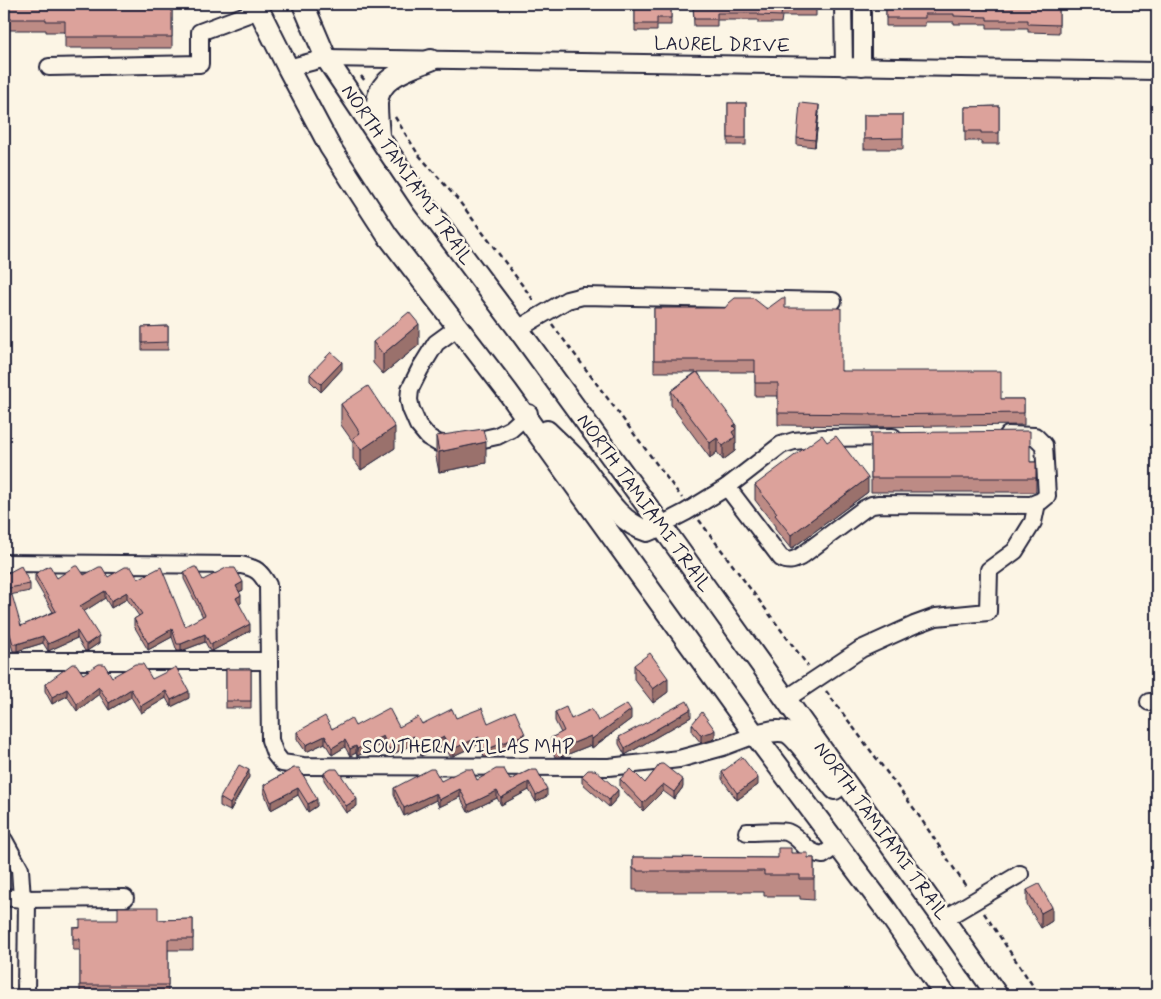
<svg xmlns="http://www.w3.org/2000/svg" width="1161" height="999" font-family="Mynerve,sans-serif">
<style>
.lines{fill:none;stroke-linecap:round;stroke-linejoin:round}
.minor-casing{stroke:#22223b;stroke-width:20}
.major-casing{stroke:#22223b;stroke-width:24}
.path{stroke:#22223b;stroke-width:2.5;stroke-dasharray:5 4;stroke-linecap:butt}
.minor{stroke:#fcf5e5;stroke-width:16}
.major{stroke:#fcf5e5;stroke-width:20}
.wall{fill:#bd8b85;stroke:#22223b}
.shaded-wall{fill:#9a716c;stroke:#22223b}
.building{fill:#dca29b;stroke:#22223b}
.labels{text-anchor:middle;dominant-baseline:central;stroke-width:5;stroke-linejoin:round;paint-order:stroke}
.street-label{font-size:19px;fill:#22223b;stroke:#fcf5e5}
</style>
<rect width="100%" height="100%" fill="#fcf5e5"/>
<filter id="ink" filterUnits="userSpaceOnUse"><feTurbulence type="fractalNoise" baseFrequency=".02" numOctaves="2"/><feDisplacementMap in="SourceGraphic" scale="10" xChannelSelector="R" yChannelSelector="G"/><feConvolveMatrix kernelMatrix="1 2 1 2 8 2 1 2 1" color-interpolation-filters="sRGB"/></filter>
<g filter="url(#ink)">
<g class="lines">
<g class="minor-casing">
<g id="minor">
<polyline points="843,4 844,67"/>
<polyline points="862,4 862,67"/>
<polyline points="49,67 200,64 200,32 259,10"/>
<polyline points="288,68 326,58 1157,71"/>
<polyline points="458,327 436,343 420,369 410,389 409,400 411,409 418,425 428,437 438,443 448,445 470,442 497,436 511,429 529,413"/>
<polyline points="518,329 567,300 583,296 833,301"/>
<path d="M727 487 781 558C788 562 792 561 800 557L864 509 872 505 879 504 1031 505 1041 501 1047 496 1044 445 1035 436 1008 435"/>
<polyline points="661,525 686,512 727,487 781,445 794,441 824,438 893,437"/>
<path d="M4 563 241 565C256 568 260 571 268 585L270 740 275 754 282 763 303 766 609 767 679 759 723 747 755 735"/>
<polyline points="4,661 269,661"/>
<polyline points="786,699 861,649 914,625 936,617 988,612 989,570 1015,551 1033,522 1037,503"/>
<polyline points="1149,702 1157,702"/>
<path d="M747 832C756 832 780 830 787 832 804 839 802 852 823 855L837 845"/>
<polyline points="4,840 20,869 22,899"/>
<polyline points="4,897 22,899 125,898"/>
<polyline points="944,919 1020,874"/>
<polyline points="26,995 27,898"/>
</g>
</g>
<g class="major-casing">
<g id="major">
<polyline points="256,4 288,68 330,147 387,235 507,391 755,735 887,911 945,995"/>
<polyline points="303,4 326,58 421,200 518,329 661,525 959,941 997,995"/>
<path d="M379 135C378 125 377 114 377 104 378 76 410 69 431 60"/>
<path d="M547 431C559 443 572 454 583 467 601 489 617 522 647 531L661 525"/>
<path d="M755 735C765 733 776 729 786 732 795 735 827 779 835 789"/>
</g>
</g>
<g class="path">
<polyline points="361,76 366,82"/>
<polyline points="395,117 418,154 459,201 535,302"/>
<polyline points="552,324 682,498"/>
<polyline points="699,520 808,666"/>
<polyline points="826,691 915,810 967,888"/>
<polyline points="984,913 1039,995"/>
</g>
<use href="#minor" class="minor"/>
<use href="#major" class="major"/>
</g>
<g class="wall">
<polygon points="4,4 172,4 172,48 65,48 65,32 46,32 46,30 4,30"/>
<polygon points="635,4 671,4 671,25 657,25 657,31 635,31"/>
<polygon points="693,4 827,4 827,9 816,9 816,16 782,16 781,23 758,23 758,20 717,20 717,26 694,26"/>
<polygon points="886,4 1059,4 1059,33 1028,32 1028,28 987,28 987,24 954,24 954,22 925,22 925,26 886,26"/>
<rect x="728" y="103" width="18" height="42"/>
<polygon points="999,106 999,144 981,144 981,141 965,141 965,107"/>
<polygon points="819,112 815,147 797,145 797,138"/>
<rect x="864" y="115" width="39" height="34"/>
<polygon points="654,308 767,309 785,308 841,371 1001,399 1024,399 1024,425 871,427 871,426 778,425 778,396 755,396 755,372 698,372 736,444 735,444 735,451 723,460 717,452 710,458 671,405 671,391 696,372 654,372"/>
<polygon points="168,326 168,350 142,350 142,327"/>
<polygon points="373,342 419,345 383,374 373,363"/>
<polygon points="342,369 321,392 310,381 310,374"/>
<polygon points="341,404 395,448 361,470 353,459 353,442 341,425"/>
<polygon points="871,433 1030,462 1036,462 1036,492 871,492"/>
<polygon points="436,436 486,463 439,472 436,457"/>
<polygon points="755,485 868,492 791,549 775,529 775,526 755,500"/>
<polygon points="184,572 203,580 243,590 239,592 241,603 239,604 250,631 212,651 210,651 205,642 181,651 177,651 172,637 148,650 134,626 134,619 139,616 127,599 111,608 105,598 83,612 99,643 87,651 85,651 77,638 48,651 43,643 17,651 13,651 8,634 4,599 21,626 53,612 35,581 35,574 57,578 84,575 108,577 138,579 185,626 203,617 184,579"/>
<polygon points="4,575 30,584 30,591 4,596"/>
<polygon points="634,665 668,692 653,703 634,679"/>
<rect x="226" y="669" width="25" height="39"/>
<polygon points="83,674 112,677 152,679 189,698 171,707 166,698 141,713 131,697 109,710 99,694 77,711 67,696 52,704 45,691 45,684"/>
<polygon points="555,712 571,719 598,721 631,719 592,748 591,745 561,757 555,757 551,747 551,738 561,733 555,721"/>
<polygon points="691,717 625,755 619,744 619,737"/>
<polygon points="456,718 488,723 525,741 488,757 484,757 479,744 453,756 450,756 444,745 421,756 414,744 389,756 383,744 357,756 356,753 350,756 345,747 332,755 325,743 306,752 297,739 297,732 355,726 399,727"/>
<polygon points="692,724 715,737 712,740 701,743 692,732"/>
<polygon points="660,764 683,787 674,799 663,791 643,811 620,787 620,779 645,783"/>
<polygon points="294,768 317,806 308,812 298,795 271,810 264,792 264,785"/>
<polygon points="530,770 547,796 536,802 529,790 501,805 497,798 468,812 460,797 439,807 436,800 404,816 394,795 394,788 441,781 477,780 510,780"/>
<polygon points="722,772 758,785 737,800 722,779"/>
<polygon points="324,773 357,806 346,813 324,780"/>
<polygon points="582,776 618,797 609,807 582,783"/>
<polygon points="249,777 230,811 220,806 220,798"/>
<polygon points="791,853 808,858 814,858 814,900 800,899 800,896 764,896 764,892 637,892 637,890 633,890 633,857 778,858"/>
<polygon points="1027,890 1052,921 1041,928 1027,905"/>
<polygon points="193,919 193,950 168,950 168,995 80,995 80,950 73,950 73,928 158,920"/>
</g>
<g class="shaded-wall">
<polygon points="819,105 819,112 815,147 815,140"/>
<polygon points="419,324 419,345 383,374 383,354"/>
<polygon points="342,362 342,369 321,392 321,384"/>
<polygon points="736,424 736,444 735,444 735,451 723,460 723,446 732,432 733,426"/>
<polygon points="395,427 395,448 361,470 361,450"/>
<polygon points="717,438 717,452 710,458 710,443"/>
<polygon points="486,442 486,463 439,472 439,452"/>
<polygon points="868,478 868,492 791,549 791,535"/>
<polygon points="243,582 243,590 236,593 236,586"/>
<polygon points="105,591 105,598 80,614 80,606"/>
<polygon points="127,592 127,599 111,608 111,601"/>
<polygon points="241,595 241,603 236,606 236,598"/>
<polygon points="250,624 250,631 212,651 212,644"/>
<polygon points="8,627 8,634 4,636 4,629"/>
<polygon points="172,629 172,637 148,650 148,643"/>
<polygon points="77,631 77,638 48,651 48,644"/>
<polygon points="205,634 205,642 181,651 181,644"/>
<polygon points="43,636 43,643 17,651 17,644"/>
<polygon points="99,636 99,643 87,651 87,644"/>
<polygon points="668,678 668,692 653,703 653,689"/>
<polygon points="99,687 99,694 77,711 77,704"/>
<polygon points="67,689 67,696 52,704 52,697"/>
<polygon points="131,689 131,697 109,710 109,703"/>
<polygon points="166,691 166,698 141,713 141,706"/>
<polygon points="189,691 189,698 171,707 171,700"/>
<polygon points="691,709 691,717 625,755 625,748"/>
<polygon points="631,710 631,719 592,748 592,739"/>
<polygon points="715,730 715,737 712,740 701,743 701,735"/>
<polygon points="525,734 525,741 488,757 488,749"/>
<polygon points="325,736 325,743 306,752 306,745"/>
<polygon points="383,736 383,744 357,756 357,749"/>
<polygon points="414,736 414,744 389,756 389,749"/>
<polygon points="591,736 591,745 561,757 561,748"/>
<polygon points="444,737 444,745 421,756 421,749"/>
<polygon points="479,737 479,744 453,756 453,749"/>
<polygon points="345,740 345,747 332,755 332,748"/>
<polygon points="356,746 356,753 350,756 350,749"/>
<polygon points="249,770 249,777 230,811 230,804"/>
<polygon points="758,778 758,785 737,800 737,793"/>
<polygon points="683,780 683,787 674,799 674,792"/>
<polygon points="529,782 529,790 501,805 501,798"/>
<polygon points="663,784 663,791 643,811 643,803"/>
<polygon points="298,788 298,795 271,810 271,802"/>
<polygon points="460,789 460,797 439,807 439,800"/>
<polygon points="547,789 547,796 536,802 536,795"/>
<polygon points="618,790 618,797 609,807 609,800"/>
<polygon points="497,791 497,798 468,812 468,805"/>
<polygon points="436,793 436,800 404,816 404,808"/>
<polygon points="317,799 317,806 308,812 308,804"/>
<polygon points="357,799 357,806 346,813 346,806"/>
<polygon points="1052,907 1052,921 1041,928 1041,913"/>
</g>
<g class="building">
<polygon points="4,4 172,4 172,37 65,37 65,21 46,21 46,19 4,19"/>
<polygon points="635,4 671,4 671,18 657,18 657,24 635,24"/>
<polygon points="693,4 816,4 816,9 782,9 781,16 758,15 758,13 717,13 717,19 694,19"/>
<polygon points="886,4 1059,4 1059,25 1028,24 1028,20 987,20 987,17 954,16 954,14 925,14 925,18 886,18"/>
<rect x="728" y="103" width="18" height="35"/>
<polygon points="800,103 819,105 815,140 797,138"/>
<polygon points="999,106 999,133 981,133 981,131 965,131 965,107"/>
<polygon points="864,115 903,115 903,138 864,139"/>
<polygon points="735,298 753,298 767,309 782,298 785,298 785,308 841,308 841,371 1001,371 1001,399 1024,399 1024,413 871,415 871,414 778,413 778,383 755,383 755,360 654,360 654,308 725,308 729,303"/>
<polygon points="409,312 419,324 383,354 373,342"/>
<polygon points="168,326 168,342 142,343 142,327"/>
<polygon points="331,352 342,362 321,384 310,374"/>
<polygon points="697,372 736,424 733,426 736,429 732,432 735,437 723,446 717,438 710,443 671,391"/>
<polygon points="368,386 395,427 361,450 353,438 360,433 341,404"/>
<polygon points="483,429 486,442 439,452 436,436"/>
<polygon points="1030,431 1030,462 1036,462 1036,478 871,478 871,433"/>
<polygon points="822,435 827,442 836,436 868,478 791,535 775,515 777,513 755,485"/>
<polygon points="21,566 30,584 4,589 4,575"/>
<polygon points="49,566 50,566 57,578 75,566 78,566 84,575 99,567 102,567 108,577 125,567 131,567 138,579 161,567 185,626 205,615 184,572 194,567 196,567 203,580 226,568 235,568 243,582 236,586 241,595 236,598 250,624 212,644 210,644 205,634 181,644 177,644 172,629 148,643 134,619 142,614 127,592 111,601 105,591 80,606 99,636 87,644 85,644 77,631 48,644 43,636 17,644 13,644 8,627 4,629 4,599 12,595 21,626 56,611 35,574"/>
<polygon points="650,653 668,678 653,689 634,665"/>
<polygon points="72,664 76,664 83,674 99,664 104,664 112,677 135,664 143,664 152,679 176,667 189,691 171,700 166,691 141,706 131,689 109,703 99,687 77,704 67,689 52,697 45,684"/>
<rect x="226" y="669" width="25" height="32"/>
<polygon points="687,701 691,709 625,748 619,737"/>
<polygon points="627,704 631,710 592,739 591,736 561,748 555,748 551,738 564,731 555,712 566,707 571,719 592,709 598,721"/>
<polygon points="389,708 399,727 418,717 422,724 452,709 456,718 482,708 488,723 515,711 525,734 488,749 484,749 479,737 453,749 450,749 444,737 421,749 414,736 389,749 383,736 357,749 356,746 350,749 345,740 332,748 325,736 306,745 297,732 325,716 332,729 351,718 355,726"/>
<polygon points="702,712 715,730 712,732 701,735 692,724"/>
<polygon points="742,757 758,778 737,793 722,772"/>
<polygon points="660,764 663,764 683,780 674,792 663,784 643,803 620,779 631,769 645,783"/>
<polygon points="239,765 249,770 230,804 220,798"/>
<polygon points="294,768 299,768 317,799 308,804 298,788 271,802 264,785"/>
<polygon points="331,769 337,769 357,799 346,806 324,773"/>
<polygon points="430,769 434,769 441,781 465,769 472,769 477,780 496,769 504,769 510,780 530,770 537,770 547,789 536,795 529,782 501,798 497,791 468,805 460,789 439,800 436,793 404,808 394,788"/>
<polygon points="588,770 595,770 618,790 609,800 582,776"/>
<polygon points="778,848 791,848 791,853 808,853 808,858 814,858 814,879 800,879 800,875 764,875 764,871 637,871 637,869 633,869 633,857 778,858"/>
<polygon points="1039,884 1052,907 1041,913 1027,890"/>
<polygon points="118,907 158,907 158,920 193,919 193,939 168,939 168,985 80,985 80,939 73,939 73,928 80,928 80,920 118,920"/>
</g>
</g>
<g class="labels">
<g class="street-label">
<text transform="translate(722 45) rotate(1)">LAUREL DRIVE</text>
<text transform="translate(407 175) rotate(55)">NORTH TAMIAMI TRAIL</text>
<text transform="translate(644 503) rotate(54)">NORTH TAMIAMI TRAIL</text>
<text x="468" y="747">SOUTHERN VILLAS MHP</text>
<text transform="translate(881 831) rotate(54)">NORTH TAMIAMI TRAIL</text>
</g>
</g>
<rect width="1161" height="999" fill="none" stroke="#fcf5e5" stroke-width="20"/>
<rect x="10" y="10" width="1141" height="979" fill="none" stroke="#22223b" stroke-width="2" filter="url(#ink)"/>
</svg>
